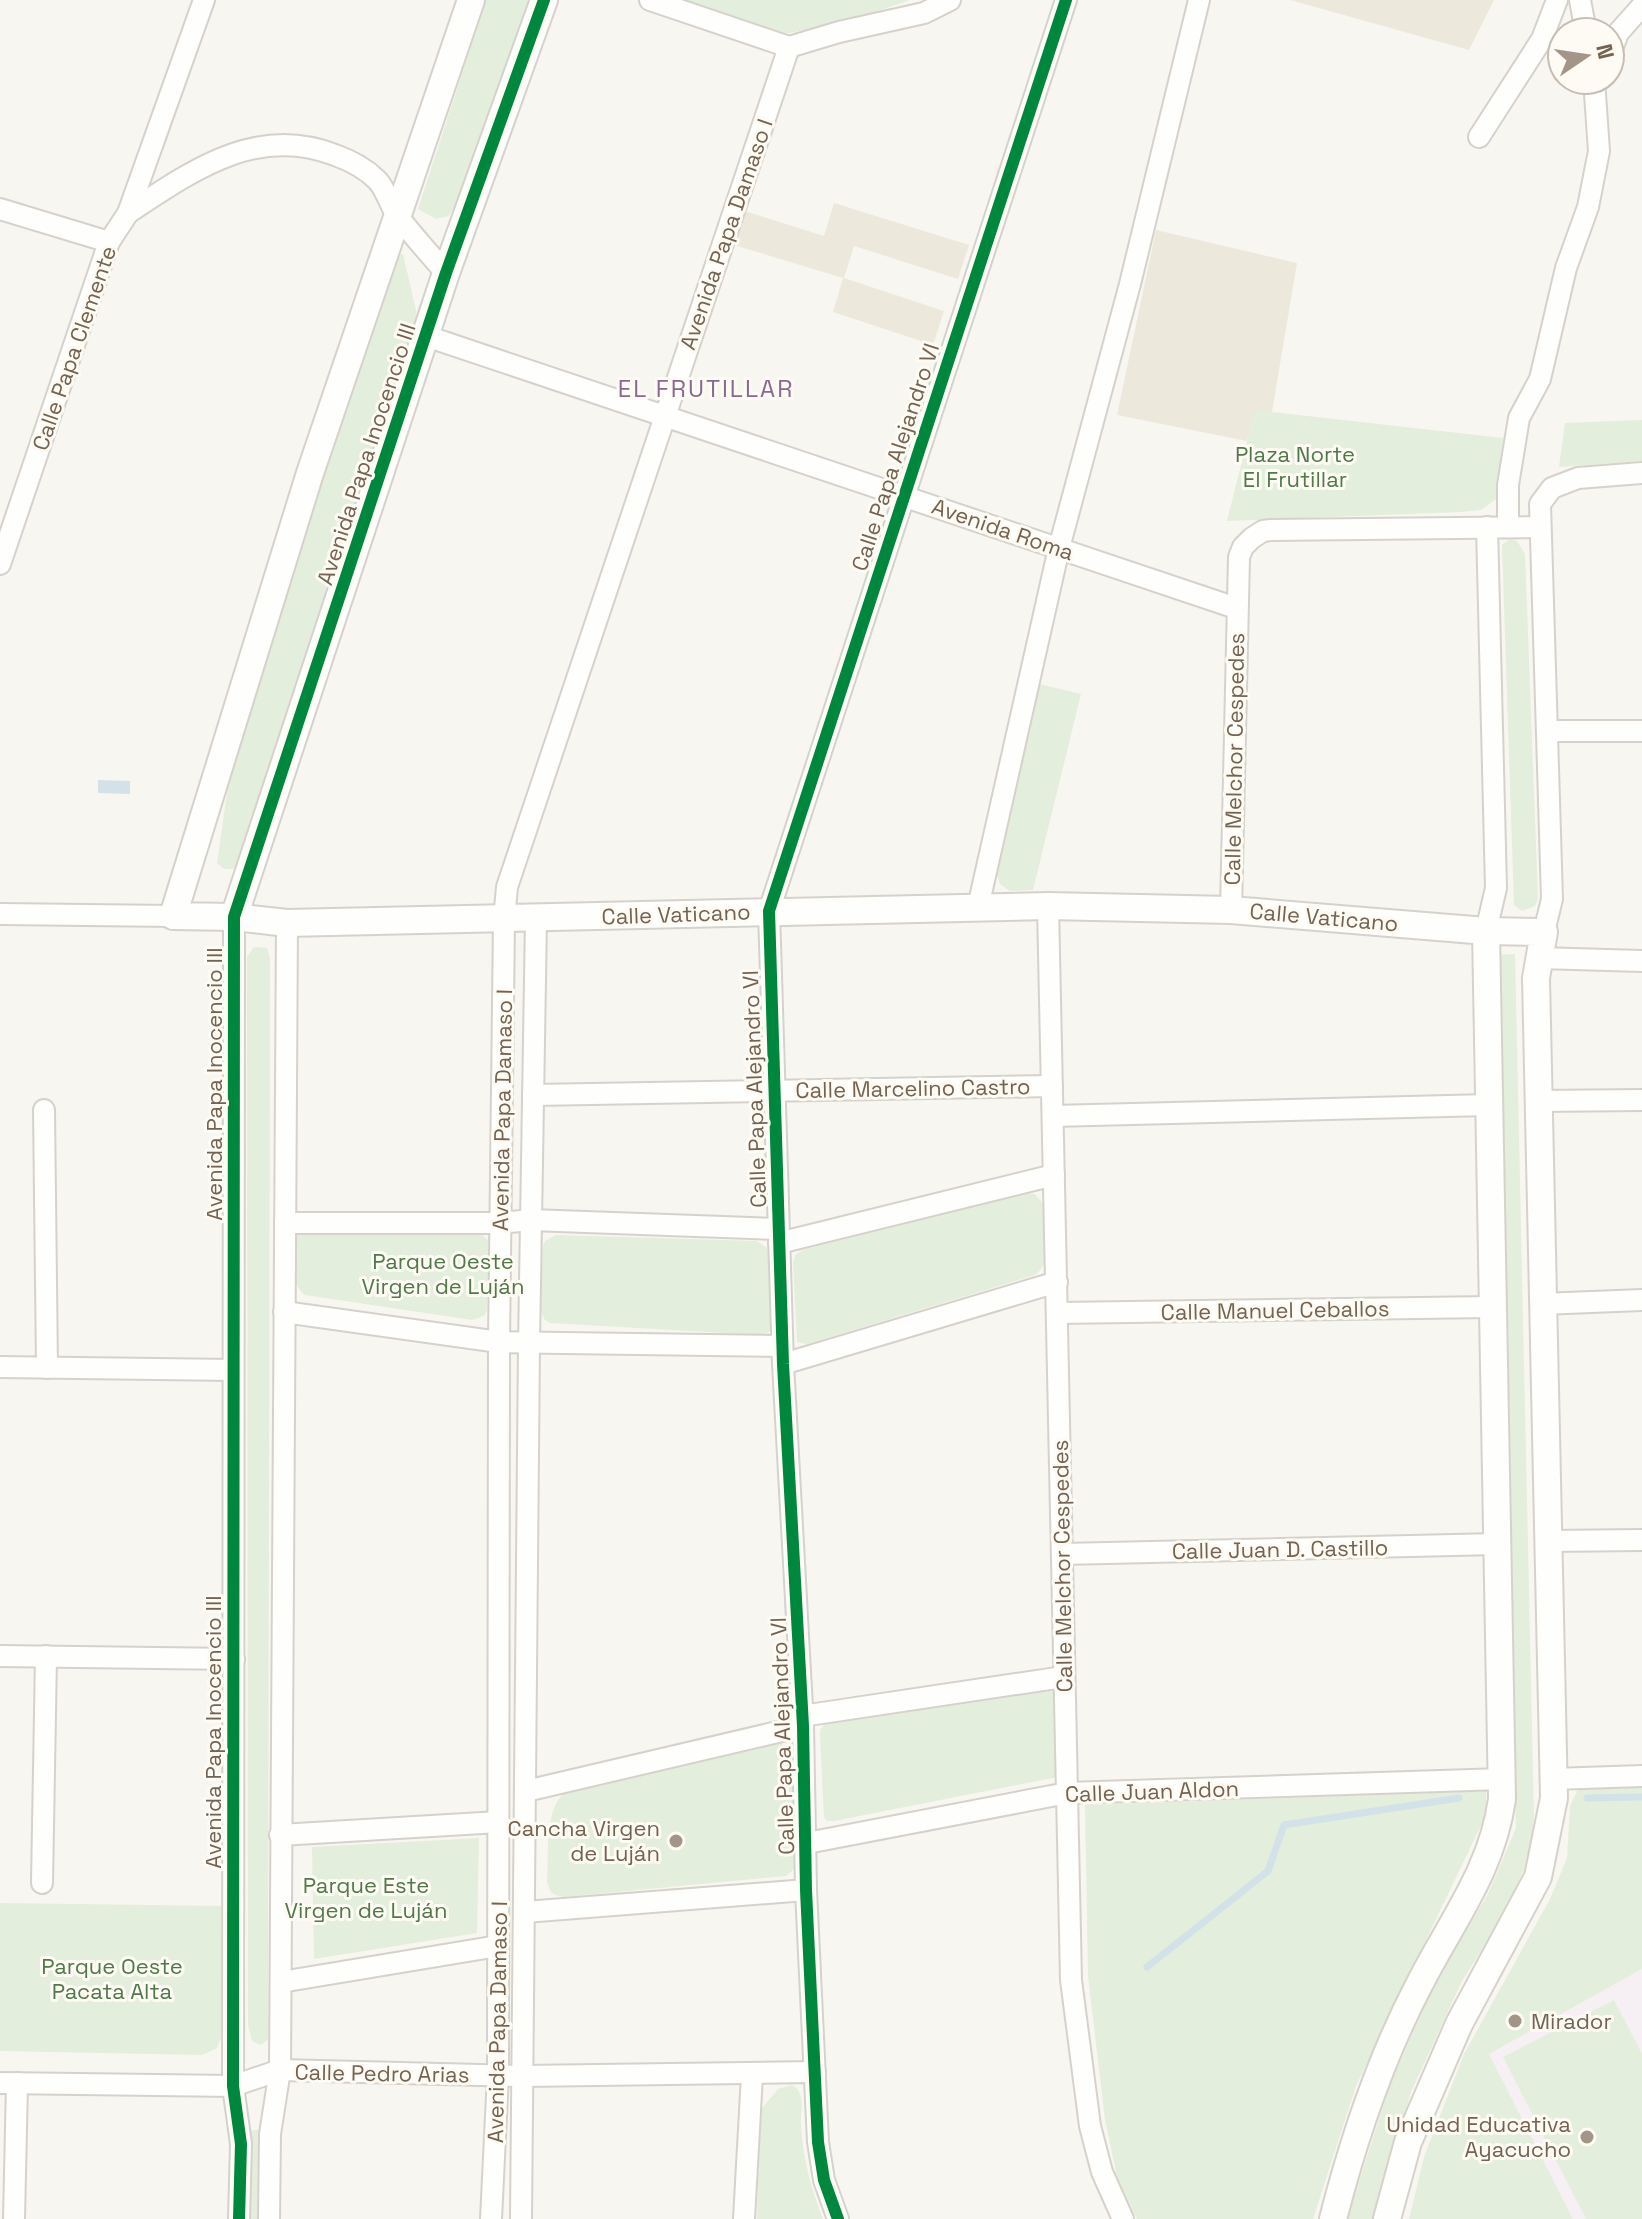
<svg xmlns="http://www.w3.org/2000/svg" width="1642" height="2219" font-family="'Space Grotesk',sans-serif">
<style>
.residential{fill:#ede8dc}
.education{fill:#f6eff4}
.green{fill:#e4eedc}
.water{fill:#d3e2e8}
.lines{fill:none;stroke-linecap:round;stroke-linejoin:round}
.stream{stroke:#d3e2e8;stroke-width:7}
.minor-casing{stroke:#d6d2cb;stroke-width:24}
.tertiary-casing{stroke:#d6d2cb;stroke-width:30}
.minor{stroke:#fefefd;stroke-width:20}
.tertiary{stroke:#fefefd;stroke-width:26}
.cycleway-casing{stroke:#fefbf4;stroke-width:17}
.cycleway{stroke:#00873e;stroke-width:12}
.poi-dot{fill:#a39689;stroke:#fefbf4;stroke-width:3}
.labels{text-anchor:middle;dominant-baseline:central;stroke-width:6;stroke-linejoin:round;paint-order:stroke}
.street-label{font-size:22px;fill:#756351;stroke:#fefbf4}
.park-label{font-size:22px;fill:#51794a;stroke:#fefbf4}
.poi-label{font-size:22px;fill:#756351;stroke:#fefbf4;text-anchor:end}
.neighbourhood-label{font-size:24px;letter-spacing:2px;fill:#896990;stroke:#fefbf4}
</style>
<rect width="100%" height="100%" fill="#f8f6f0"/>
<g class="residential">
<polygon points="1290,0 1494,0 1469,50"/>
<polygon points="834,203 969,245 958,279 854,246 844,278 944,311 933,345 833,312 843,278 734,245 745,211 824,236"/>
<polygon points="1156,230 1297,263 1272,412 1255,411 1247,441 1117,415"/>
</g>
<polygon class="education" points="1642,1969 1642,2219 1573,2219 1489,2054"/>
<g class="green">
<polygon points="486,0 529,0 455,206 449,216 436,219 418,209"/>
<polygon points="680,0 910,0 845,22 784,34"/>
<polygon points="394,254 403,254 417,315 243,856 233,869 224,869 217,863 227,793 243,720"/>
<polygon points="1255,410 1503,438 1496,499 1481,510 1461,512 1227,521"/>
<polygon points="1642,420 1642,461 1559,467 1565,423"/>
<polygon points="1510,539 1517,541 1525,554 1538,899 1535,906 1522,911 1514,905 1502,545"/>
<polygon points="1039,684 1081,694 1033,890 1010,891 1000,884 995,869"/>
<polygon points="254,947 267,948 270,958 268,2023 268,2039 261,2045 252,2041 248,2025 247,957"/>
<polygon points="1515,954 1534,1820 1527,1862 1506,1912 1462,1981 1411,2092 1376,2219 1347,2219 1390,2085 1436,1979 1488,1894 1516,1828 1495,955"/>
<path d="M1026 1193 1035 1194 1045 1206C1045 1226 1054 1262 1035 1275L807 1344 797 1342 793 1262 796 1254 803 1250Z"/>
<path d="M303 1229 480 1233 488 1240 489 1247 487 1310 484 1316 472 1320 305 1295C288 1283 296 1253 296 1234Z"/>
<path d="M556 1235 757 1241 767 1248 769 1257 772 1328 768 1333 760 1335 550 1323C544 1319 544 1320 542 1313 538 1301 539 1253 545 1241Z"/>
<polygon points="1048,1686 1060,1690 1058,1777 834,1821 827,1821 824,1817 820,1736 820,1730 826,1722"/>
<path d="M777 1742 791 1748 795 1755 797 1862 793 1870 786 1876 564 1897C552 1895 550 1893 547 1882 549 1857 544 1807 565 1793Z"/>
<polygon points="1642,1787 1642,1969 1489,2054 1573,2219 1409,2219 1424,2157 1464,2054 1550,1899 1567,1858 1570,1806 1578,1789"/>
<polygon points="1486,1791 1486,1815 1356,2086 1313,2219 1137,2219 1117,2177 1105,2120 1088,1976 1085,1805"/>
<polygon points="479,1838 477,1933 314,1959 312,1847"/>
<polygon points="0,1903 224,1906 224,2030 217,2048 202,2055 0,2051"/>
<polygon points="1614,2000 1642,2054 1642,2219 1586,2219 1503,2057"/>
<path d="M792 2085C807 2093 800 2111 801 2125 803 2159 811 2188 823 2219H757L759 2112 778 2089Z"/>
<polygon points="251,2130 261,2130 260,2219 250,2219"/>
</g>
<polygon class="water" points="98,780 130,781 130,794 98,793"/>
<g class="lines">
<g class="stream">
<polyline points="1587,1798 1642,1797"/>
<polyline points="1147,1967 1268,1871 1284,1825 1459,1798"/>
</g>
<g class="minor-casing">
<g id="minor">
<polyline points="650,0 789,47 839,32 924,13 950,0"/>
<polyline points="1580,0 1586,32"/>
<polyline points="1610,55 1618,33 1642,6"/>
<polyline points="1479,137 1542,39 1557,0"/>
<polyline points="0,209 109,242"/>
<path d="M128 213C192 171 256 124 335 155 349 160 366 169 377 180 385 188 389 202 395 212 410 233 429 253 446 273"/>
<polyline points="426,336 1236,608"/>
<polyline points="1508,526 1508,485 1519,418 1540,379 1566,268 1588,207 1599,151 1594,80"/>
<polyline points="0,564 109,242 128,213 204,0"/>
<polyline points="1549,731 1642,731"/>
<polyline points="1048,906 1071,1980 1090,2126 1102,2172 1123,2219"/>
<polyline points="978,907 1059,548 1130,284 1199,0"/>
<polyline points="1231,910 1239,557 1243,547 1252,538 1263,531 1271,530 1539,527"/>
<polyline points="0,914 173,916"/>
<polyline points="234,917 233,2086 241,2144 239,2219"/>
<polyline points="1486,931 1496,888 1487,527"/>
<polyline points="1544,932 1552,899 1540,504 1552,488 1578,478 1642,473"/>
<polyline points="1539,958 1642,961"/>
<polyline points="533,1095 1052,1086"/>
<polyline points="1537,1101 1642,1100"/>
<polyline points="44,1110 47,1368"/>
<polyline points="1053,1116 1488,1105"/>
<polyline points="285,1223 501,1223 531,1220 778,1229"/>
<polyline points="779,1243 1054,1175"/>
<polyline points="1541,1304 1642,1300"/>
<polyline points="284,1312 499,1342 782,1346"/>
<polyline points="1058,1313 1492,1307"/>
<polyline points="783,1364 1057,1282"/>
<polyline points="0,1367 233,1370"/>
<polyline points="1548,1541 1642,1540"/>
<polyline points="1063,1554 1497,1544"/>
<polyline points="0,1656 234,1659"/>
<polyline points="802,1716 1063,1677"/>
<polyline points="1553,1779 1642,1776"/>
<polyline points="526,1791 803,1726"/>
<polyline points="280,1835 499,1822"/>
<polyline points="807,1843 1067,1793 1502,1779"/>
<polyline points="42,1883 46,1656"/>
<polyline points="525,1912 806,1890"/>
<polyline points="281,1982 498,1946"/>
<polyline points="0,2083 233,2086 280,2070 523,2076 815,2072"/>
<polyline points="14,2219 17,2083"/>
<polyline points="269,2219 270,2134 280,2070 287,923"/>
<polyline points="491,2219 498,2075 499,1342 504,920 507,887 789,47"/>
<polyline points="521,2219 529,1344 536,919"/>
<polyline points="744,2219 752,2075"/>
<polyline points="838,2219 824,2180 818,2142 806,1890 803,1726 783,1364 769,911 1066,0"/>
</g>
</g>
<g class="tertiary-casing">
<g id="tertiary">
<polyline points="471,0 310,473 173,916 234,917 287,923 1048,906 1231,910 1486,931 1544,932 1536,978 1554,1798 1538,1877 1459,2024 1408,2142 1387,2219"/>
<polyline points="234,917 446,273 544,0"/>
<path d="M1333 2219C1354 2137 1381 2057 1420 1983 1452 1920 1492 1871 1502 1799L1486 931"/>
</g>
</g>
<use href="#minor" class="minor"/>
<use href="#tertiary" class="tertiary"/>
<g class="cycleway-casing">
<g id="cycleway">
<polyline points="239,2219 241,2144 233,2086 234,917 446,273 544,0"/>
<polyline points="838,2219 824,2180 818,2142 806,1890 803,1726 783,1364 769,911 1066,0"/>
</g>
</g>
<use href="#cycleway" class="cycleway"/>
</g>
<g class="poi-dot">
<circle cx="676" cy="1841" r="8"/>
<circle cx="1515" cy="2021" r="8"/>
<circle cx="1587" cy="2137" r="8"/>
</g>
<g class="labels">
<g class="street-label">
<text transform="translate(726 234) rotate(-71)">Avenida Papa Damaso I</text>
<text transform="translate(74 348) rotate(-71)">Calle Papa Clemente</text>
<text transform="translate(366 454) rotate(-72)">Avenida Papa Inocencio III</text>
<text transform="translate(895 457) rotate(-72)">Calle Papa Alejandro VI</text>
<text transform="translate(1003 529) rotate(19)">Avenida Roma</text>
<text transform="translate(1234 759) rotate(-89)">Calle Melchor Cespedes</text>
<text transform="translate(676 914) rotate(-2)">Calle Vaticano</text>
<text transform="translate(1324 917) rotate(5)">Calle Vaticano</text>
<text transform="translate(214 1084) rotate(-90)">Avenida Papa Inocencio III</text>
<text transform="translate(913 1088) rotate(-1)">Calle Marcelino Castro</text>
<text transform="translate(754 1089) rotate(-92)">Calle Papa Alejandro VI</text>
<text transform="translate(502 1110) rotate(-89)">Avenida Papa Damaso I</text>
<text transform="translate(1275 1310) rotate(-1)">Calle Manuel Ceballos</text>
<text transform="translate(1280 1549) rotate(-1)">Calle Juan D. Castillo</text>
<text transform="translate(1062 1566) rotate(-91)">Calle Melchor Cespedes</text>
<text transform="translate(213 1732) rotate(-90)">Avenida Papa Inocencio III</text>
<text transform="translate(782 1736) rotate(-92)">Calle Papa Alejandro VI</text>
<text transform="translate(1152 1791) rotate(-2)">Calle Juan Aldon</text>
<text transform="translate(497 2022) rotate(-89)">Avenida Papa Damaso I</text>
<text transform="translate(382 2073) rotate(1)">Calle Pedro Arias</text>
</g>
<g class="park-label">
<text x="1295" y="454">Plaza Norte<tspan x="1295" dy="25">El Frutillar</tspan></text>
<text x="443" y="1261">Parque Oeste<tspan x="443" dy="25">Virgen de Luján</tspan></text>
<text x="366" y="1885">Parque Este<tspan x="366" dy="25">Virgen de Luján</tspan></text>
<text x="112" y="1966">Parque Oeste<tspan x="112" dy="25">Pacata Alta</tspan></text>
</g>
<g class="poi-label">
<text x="660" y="1828">Cancha Virgen<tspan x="660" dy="25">de Luján</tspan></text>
<text x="1531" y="2021" text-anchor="start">Mirador</text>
<text x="1571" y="2124">Unidad Educativa<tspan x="1571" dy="25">Ayacucho</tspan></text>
</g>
<g class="neighbourhood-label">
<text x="706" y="388">EL FRUTILLAR</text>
</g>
</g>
<g transform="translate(1586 56) rotate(77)"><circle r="38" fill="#fefbf4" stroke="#c7beb3" stroke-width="2"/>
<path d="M0-6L14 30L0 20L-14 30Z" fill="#a39689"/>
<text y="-12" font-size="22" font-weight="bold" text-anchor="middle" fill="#756351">N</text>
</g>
</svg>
